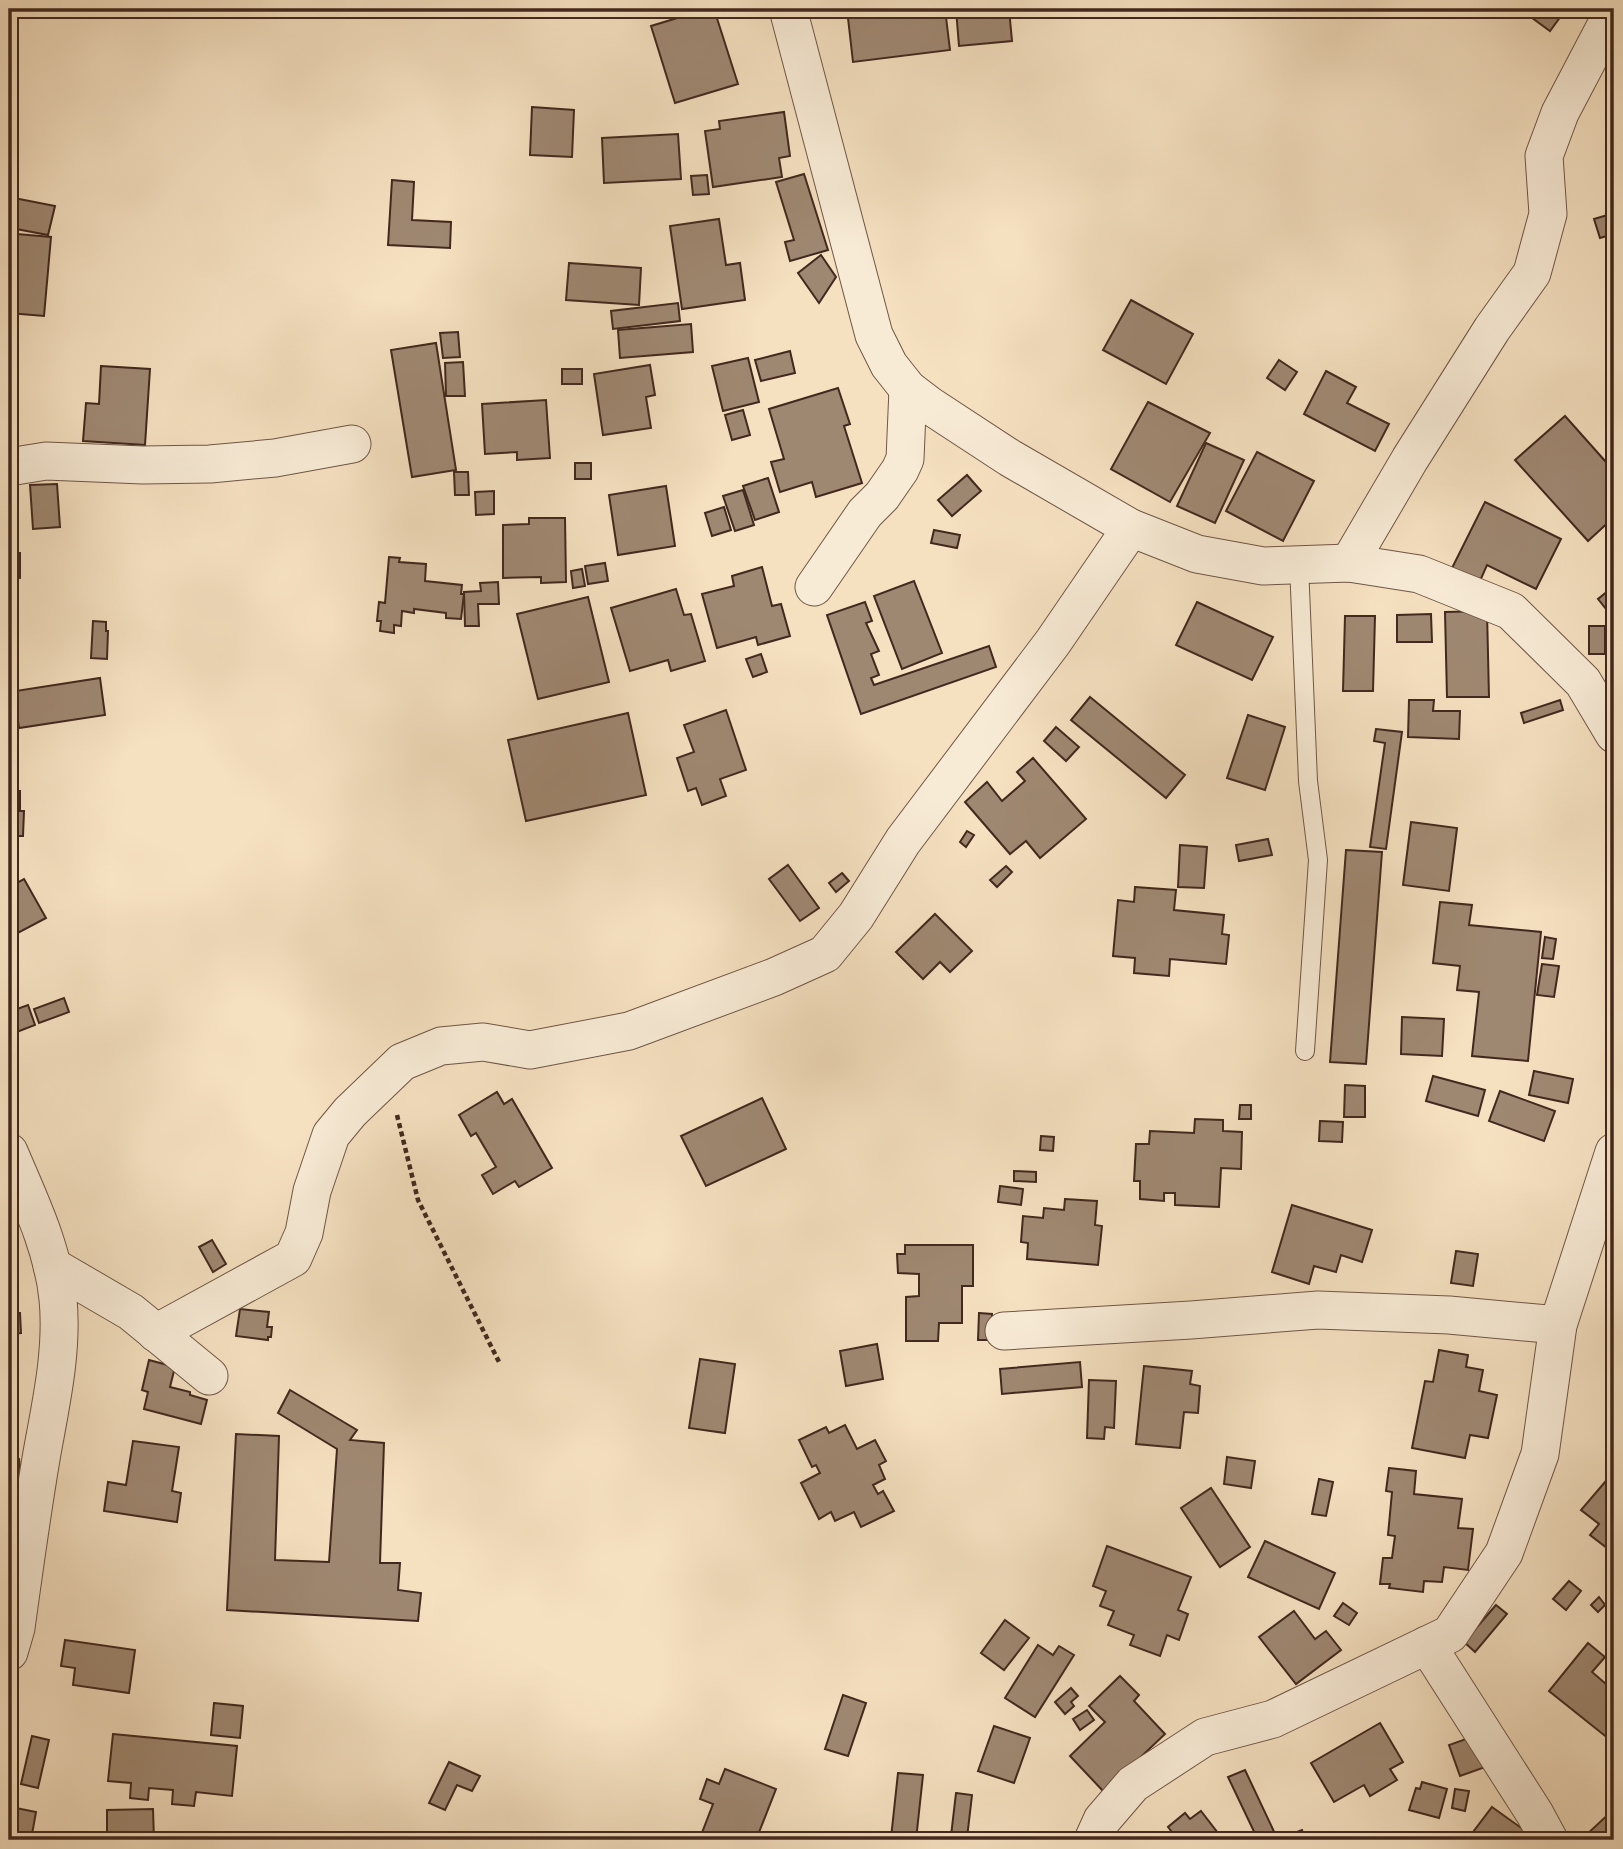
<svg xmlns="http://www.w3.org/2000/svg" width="1623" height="1849" font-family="'Old Standard TT',serif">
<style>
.building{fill:#9f8872;stroke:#42281e;stroke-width:2}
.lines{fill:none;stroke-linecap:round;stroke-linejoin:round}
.service-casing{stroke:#6f5646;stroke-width:20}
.minor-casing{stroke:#6f5646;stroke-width:39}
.path{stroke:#42281e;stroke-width:4.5;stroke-dasharray:5 3.5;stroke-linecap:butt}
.service{stroke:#f8ebd6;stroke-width:18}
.minor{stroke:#f8ebd6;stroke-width:37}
</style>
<rect width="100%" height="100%" fill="#f5e0c0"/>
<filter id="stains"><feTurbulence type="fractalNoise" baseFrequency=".00286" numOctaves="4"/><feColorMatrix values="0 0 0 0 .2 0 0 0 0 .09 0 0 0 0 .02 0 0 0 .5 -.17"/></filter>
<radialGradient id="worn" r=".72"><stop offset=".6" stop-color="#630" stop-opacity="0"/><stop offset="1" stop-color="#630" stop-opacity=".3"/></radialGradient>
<g class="building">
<polygon points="707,9 714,9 738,84 675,103 651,26"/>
<polygon points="918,9 945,9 950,50 853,62 848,18"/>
<polygon points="956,9 1009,9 1012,41 959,46"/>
<polygon points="1520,9 1566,9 1550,31"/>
<polygon points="532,107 574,110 572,157 530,155"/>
<polygon points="784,112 790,156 779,158 782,177 713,187 705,131 720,129 719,121"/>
<polygon points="678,134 681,179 604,183 602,138"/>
<polygon points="804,174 828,250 790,261 785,242 794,240 776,182"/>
<polygon points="707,175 709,194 693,195 691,176"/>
<polygon points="392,180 414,182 412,220 451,222 450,248 388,245"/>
<polygon points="9,197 55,206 48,235 16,229 14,237 9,236"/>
<polygon points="1611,214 1614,234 1600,238 1594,219"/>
<polygon points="719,219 726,265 740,263 745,300 682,309 670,226"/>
<polygon points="17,234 51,237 44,316 9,313 9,267 14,267"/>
<polygon points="821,255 836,277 819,303 798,273"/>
<polygon points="569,263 641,268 639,305 566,300"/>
<polygon points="1131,300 1193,334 1166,384 1103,350"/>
<polygon points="678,303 680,321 613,329 611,311"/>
<polygon points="691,324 693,352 620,358 618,330"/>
<polygon points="458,332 460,357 443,358 440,333"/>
<polygon points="436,343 456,470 412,477 391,350"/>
<polygon points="790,351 795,373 761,381 755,360"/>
<polygon points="748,358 759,402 723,411 712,366"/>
<polygon points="1279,360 1297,372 1285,390 1267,378"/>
<polygon points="463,362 465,396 446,396 445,363"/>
<polygon points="650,365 655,395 646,397 651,428 603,435 594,374"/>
<polygon points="101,366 150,369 145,445 83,441 86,403 99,404"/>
<rect x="562" y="369" width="20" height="15"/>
<polygon points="1326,371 1356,387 1347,403 1389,424 1375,451 1304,414"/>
<polygon points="838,388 850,424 844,426 862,483 816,497 812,482 780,492 771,462 784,459 769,409"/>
<polygon points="546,400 550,458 517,460 517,452 485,454 482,404"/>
<polygon points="1148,402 1210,433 1170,502 1111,469"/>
<polygon points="743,410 750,435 732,440 725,415"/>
<polygon points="1565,416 1614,471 1614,517 1588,541 1515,460"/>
<polygon points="1206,443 1244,460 1215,523 1177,506"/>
<polygon points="1257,452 1314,481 1283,541 1226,511"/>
<rect x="575" y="463" width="16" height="16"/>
<polygon points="454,472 468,472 469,495 455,495"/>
<polygon points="967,475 981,491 952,516 938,500"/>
<polygon points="768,478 779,512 755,520 743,486"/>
<polygon points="57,484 60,527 33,529 30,485"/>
<polygon points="666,486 675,546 618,555 609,495"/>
<polygon points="743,490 754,525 735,531 723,496"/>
<polygon points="494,491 494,514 476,515 475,492"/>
<polygon points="1485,502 1561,539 1536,589 1487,565 1480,581 1452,568"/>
<polygon points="724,507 731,530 712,536 705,513"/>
<polygon points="529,518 565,518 566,582 541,583 541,577 503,578 503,525 529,524"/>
<polygon points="934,530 960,535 957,548 931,543"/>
<polygon points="9,553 20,553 20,578 13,579 14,604 9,604"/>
<polygon points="389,557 400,558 399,562 426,564 425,581 462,585 461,594 464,594 461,619 446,618 446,613 414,609 414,613 402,611 401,626 394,625 394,633 380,631 381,621 377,621 379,602 385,603"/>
<polygon points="605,563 608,581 588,584 585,566"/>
<polygon points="762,567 772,606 781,604 790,636 758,645 756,637 717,648 702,594 734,586 732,576"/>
<polygon points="582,569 585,586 573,588 571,571"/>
<polygon points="914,581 942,653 902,669 874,596"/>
<polygon points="498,582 499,604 478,604 479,626 465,626 464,592 481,591 480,583"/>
<polygon points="1614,586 1614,619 1598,599"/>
<polygon points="676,589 684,615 691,614 705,661 671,671 668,660 630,671 611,608"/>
<polygon points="588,597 609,682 538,699 517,614"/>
<polygon points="865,602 872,621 866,623 879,651 871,654 879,675 871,678 874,685 989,646 996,667 861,714 827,615"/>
<polygon points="1197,602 1273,637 1252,680 1176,645"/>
<polygon points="1487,611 1489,697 1447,697 1445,612"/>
<polygon points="1431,614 1432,642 1397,642 1397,615"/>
<polygon points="1345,616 1375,616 1373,691 1343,691"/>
<polygon points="93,621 106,622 106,631 108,631 107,659 91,658"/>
<rect x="1589" y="626" width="16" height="28"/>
<polygon points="761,654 767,672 753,677 746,659"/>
<polygon points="100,678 105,715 19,728 18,721 9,722 9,692"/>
<polygon points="1090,697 1185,775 1166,798 1071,720"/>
<polygon points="1409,700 1434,700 1433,711 1460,711 1459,739 1408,737"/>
<polygon points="1560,700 1563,710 1524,723 1521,713"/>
<polygon points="726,710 746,770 720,779 726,796 702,805 696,788 688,791 677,758 694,752 684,725"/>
<polygon points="628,713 646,795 526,821 508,740"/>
<polygon points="1248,715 1285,727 1265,790 1227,778"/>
<polygon points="1056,727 1079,747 1066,761 1044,741"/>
<polygon points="1376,729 1402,732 1386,849 1370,847 1385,743 1374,741"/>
<polygon points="1033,758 1086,819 1040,858 1026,841 1010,854 965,802 987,782 1002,801 1025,781 1017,772"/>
<polygon points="9,791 20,791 20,811 24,811 23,836 9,836"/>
<polygon points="1411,822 1457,828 1449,891 1403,885"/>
<polygon points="967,831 974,835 966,847 960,842"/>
<polygon points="1268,839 1272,855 1239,861 1236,845"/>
<polygon points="1180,845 1207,847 1204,888 1178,887"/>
<polygon points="1346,850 1382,852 1366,1064 1330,1062"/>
<polygon points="788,865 819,908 800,921 769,879"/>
<polygon points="1006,866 1012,872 997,887 990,880"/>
<polygon points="842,873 849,881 836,892 829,883"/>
<polygon points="24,879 46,918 14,935 9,926 9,887"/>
<polygon points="1135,887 1176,890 1174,910 1224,915 1222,934 1229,935 1226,964 1170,959 1169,976 1134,973 1135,958 1113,956 1118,900 1134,902"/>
<polygon points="1440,902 1472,905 1469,925 1541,932 1528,1061 1472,1056 1479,992 1457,990 1460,966 1433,963"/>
<polygon points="935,914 972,951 950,972 940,962 923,979 896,952"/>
<polygon points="1545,937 1556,939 1553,959 1542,958"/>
<polygon points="1542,964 1559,966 1554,997 1537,995"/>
<polygon points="64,998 69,1012 39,1023 34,1009"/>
<polygon points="28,1005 35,1025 9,1035 9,1012"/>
<polygon points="1402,1017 1444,1019 1442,1056 1401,1054"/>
<polygon points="1534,1071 1573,1079 1568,1103 1529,1095"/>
<polygon points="1433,1076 1485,1090 1478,1116 1426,1101"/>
<polygon points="1345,1085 1365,1086 1365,1117 1344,1117"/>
<polygon points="1500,1091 1555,1111 1544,1141 1489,1121"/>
<polygon points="497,1092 504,1104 512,1099 552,1168 519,1187 515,1181 493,1194 482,1175 496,1167 476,1133 471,1136 459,1115"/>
<polygon points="762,1098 786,1149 706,1186 681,1136"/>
<polygon points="1240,1105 1251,1105 1251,1119 1239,1119"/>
<polygon points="1195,1119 1223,1120 1223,1131 1242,1132 1241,1169 1221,1168 1219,1207 1175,1205 1175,1193 1164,1193 1164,1201 1140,1199 1140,1181 1134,1181 1136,1144 1149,1144 1150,1131 1194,1133"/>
<polygon points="1320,1121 1343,1122 1342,1142 1319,1141"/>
<polygon points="1041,1136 1054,1137 1053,1151 1040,1150"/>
<polygon points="1014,1171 1036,1172 1036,1182 1014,1181"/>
<polygon points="1000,1186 1023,1189 1021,1205 998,1202"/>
<polygon points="1065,1199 1097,1201 1095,1225 1102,1226 1098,1265 1027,1259 1028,1243 1021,1242 1023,1216 1043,1218 1044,1208 1064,1210"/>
<polygon points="1292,1205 1372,1230 1362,1262 1341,1255 1336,1272 1314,1266 1309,1284 1272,1272"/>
<polygon points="212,1240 226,1264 213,1272 199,1247"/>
<polygon points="905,1245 973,1245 973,1286 962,1286 962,1323 939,1323 938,1341 906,1341 906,1297 919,1296 919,1274 898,1273 897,1254 905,1254"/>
<polygon points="1456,1251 1478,1254 1473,1286 1451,1283"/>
<polygon points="240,1309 269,1312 267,1327 272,1327 271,1337 268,1337 268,1340 236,1336"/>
<polygon points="9,1313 20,1313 21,1333 9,1334"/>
<polygon points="979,1313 992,1314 991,1340 978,1340"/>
<polygon points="877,1344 883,1379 846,1386 840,1351"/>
<polygon points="1439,1350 1468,1355 1466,1367 1483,1370 1479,1391 1497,1395 1488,1438 1470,1435 1465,1458 1412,1448 1425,1381 1433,1382"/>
<polygon points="9,1357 11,1357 16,1395 9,1396"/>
<polygon points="700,1359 735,1364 725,1433 689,1428"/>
<polygon points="149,1360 175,1367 170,1387 190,1392 190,1395 207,1400 201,1424 144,1409 148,1392 142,1390"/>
<polygon points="1080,1362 1082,1387 1002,1394 1000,1369"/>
<polygon points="1144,1366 1192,1371 1190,1384 1200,1386 1198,1413 1184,1412 1180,1448 1136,1444"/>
<polygon points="1089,1380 1116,1381 1114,1428 1105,1427 1104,1439 1087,1438"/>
<polygon points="290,1390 357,1430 350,1440 384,1443 380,1563 400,1563 398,1590 421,1593 418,1621 227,1610 236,1434 279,1436 275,1560 329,1562 337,1449 278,1413"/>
<polygon points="845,1425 857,1449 875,1440 886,1461 879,1465 885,1479 873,1485 878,1494 883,1491 894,1511 861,1527 854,1512 835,1521 831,1512 819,1519 801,1483 820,1473 816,1465 812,1467 799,1440 826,1427 829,1433"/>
<polygon points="133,1441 179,1447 172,1491 181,1493 177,1522 104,1511 108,1482 126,1485"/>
<polygon points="1227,1457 1255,1461 1251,1488 1224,1484"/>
<polygon points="19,1459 24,1501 9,1503 9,1460"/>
<polygon points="1389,1468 1416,1471 1414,1494 1462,1499 1458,1528 1473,1529 1468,1570 1444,1567 1442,1582 1424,1581 1423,1592 1389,1588 1390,1584 1380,1584 1383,1558 1392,1558 1395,1536 1388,1535 1392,1492 1386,1491"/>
<polygon points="1319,1479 1333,1482 1326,1516 1312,1514"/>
<polygon points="1605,1482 1614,1490 1614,1539 1607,1548 1590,1535 1599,1524 1581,1510"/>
<polygon points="1211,1488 1250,1547 1220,1567 1181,1508"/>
<polygon points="18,1507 22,1542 9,1543 9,1508"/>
<polygon points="1265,1541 1335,1573 1319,1609 1248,1577"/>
<polygon points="1107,1546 1191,1577 1178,1610 1188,1614 1179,1640 1167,1635 1160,1656 1130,1645 1134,1635 1108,1625 1114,1611 1100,1606 1106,1591 1093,1586"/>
<polygon points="1569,1581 1581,1591 1566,1610 1553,1599"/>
<polygon points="1599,1597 1605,1605 1598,1612 1591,1605"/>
<polygon points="1343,1603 1357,1613 1349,1625 1334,1616"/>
<polygon points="1496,1605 1507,1614 1475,1652 1464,1642"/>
<polygon points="1294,1611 1315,1639 1326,1631 1341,1650 1296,1684 1259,1637"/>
<polygon points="1005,1620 1029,1638 1004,1670 981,1653"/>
<polygon points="65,1640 135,1650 129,1693 73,1685 75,1668 61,1666"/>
<polygon points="1588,1643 1605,1657 1592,1672 1614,1691 1614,1743 1549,1691"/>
<polygon points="1038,1645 1053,1655 1059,1646 1074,1655 1035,1717 1005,1698"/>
<polygon points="1120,1676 1139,1695 1134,1701 1165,1734 1104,1792 1070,1756 1105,1722 1089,1706"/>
<polygon points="1071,1688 1078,1696 1071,1702 1074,1706 1065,1714 1055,1702"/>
<polygon points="843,1695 866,1703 848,1756 825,1749"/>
<polygon points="214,1703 243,1706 240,1738 211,1735"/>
<polygon points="1087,1710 1094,1720 1080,1730 1073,1719"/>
<polygon points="1380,1723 1403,1762 1390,1769 1397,1780 1370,1796 1364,1785 1334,1802 1311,1763"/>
<polygon points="994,1726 1030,1738 1014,1783 978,1771"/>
<polygon points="1483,1733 1494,1764 1460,1776 1449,1745"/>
<polygon points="113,1734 237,1746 232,1796 196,1792 194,1806 172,1804 173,1790 149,1788 148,1800 130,1798 131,1783 108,1781"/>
<polygon points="32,1736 49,1740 38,1788 21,1784"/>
<polygon points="449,1762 480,1776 472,1791 457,1785 445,1810 429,1803"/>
<polygon points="725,1769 776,1789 756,1840 706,1840 700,1838 713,1804 700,1799 707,1779 719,1784"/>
<polygon points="1245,1770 1278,1840 1258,1840 1228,1777"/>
<polygon points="898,1773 923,1775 916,1840 891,1838"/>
<polygon points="1422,1782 1447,1789 1439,1818 1409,1810 1416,1788 1420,1789"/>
<polygon points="1455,1789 1469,1791 1465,1811 1452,1808"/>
<polygon points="956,1793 972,1795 967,1838 951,1836"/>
<polygon points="1492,1807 1538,1840 1467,1840"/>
<polygon points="16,1808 36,1812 31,1840 11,1840"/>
<polygon points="153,1809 154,1840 107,1840 107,1810"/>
<polygon points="1614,1809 1614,1840 1589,1840 1585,1836"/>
<polygon points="1201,1811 1221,1837 1220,1840 1169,1840 1175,1836 1168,1827 1185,1813 1190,1819"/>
<polygon points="1302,1830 1305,1839 1282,1840 1281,1838"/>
<polygon points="1370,1834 1374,1840 1358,1840"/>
</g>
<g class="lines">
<g class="service-casing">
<polyline id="service" points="1299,565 1308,781 1318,860 1305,1051"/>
</g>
<g class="minor-casing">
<g id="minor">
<polyline points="788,9 874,335 889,365 908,389 929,405 1010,458 1131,528 1197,554 1263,566 1349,563 1419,574 1511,611 1583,682 1614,734"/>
<polyline points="9,467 46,461 143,465 210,464 275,458 352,444"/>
<polyline points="1349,563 1410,459 1492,329 1532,273 1548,214 1544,156 1560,113 1614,10"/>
<polyline points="814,587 865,513 882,496 900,470 905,459 908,389"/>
<path d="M9 1152C29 1199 53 1248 58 1299 63 1350 51 1403 42 1453 32 1511 24 1570 16 1628L9 1652"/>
<polyline points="52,1266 131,1312 209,1376"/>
<polyline points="1004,1331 1191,1320 1318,1310 1449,1315 1558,1325"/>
<polyline points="156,1333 293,1258 304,1233 312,1191 331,1135 350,1112 402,1062 441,1046 483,1042 530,1050 629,1031 774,977 825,954 856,916 903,841 1053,642 1131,528"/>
<polyline points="1427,1645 1535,1814 1549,1840"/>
<polyline points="1093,1840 1102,1820 1133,1784 1205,1737 1273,1719 1450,1634 1504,1553 1540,1454 1558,1325 1614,1152"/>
</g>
</g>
<polyline class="path" points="397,1115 418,1200 499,1362"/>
<use href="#service" class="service"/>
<use href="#minor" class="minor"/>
</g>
<rect width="1623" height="1849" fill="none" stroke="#f5e0c0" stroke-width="35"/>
<rect x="10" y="10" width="1602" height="1828" fill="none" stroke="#42281e" stroke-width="3.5"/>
<rect x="18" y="18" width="1588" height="1814" fill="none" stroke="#42281e" stroke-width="2"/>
<rect width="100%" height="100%" filter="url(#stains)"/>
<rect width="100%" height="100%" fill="url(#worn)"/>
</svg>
